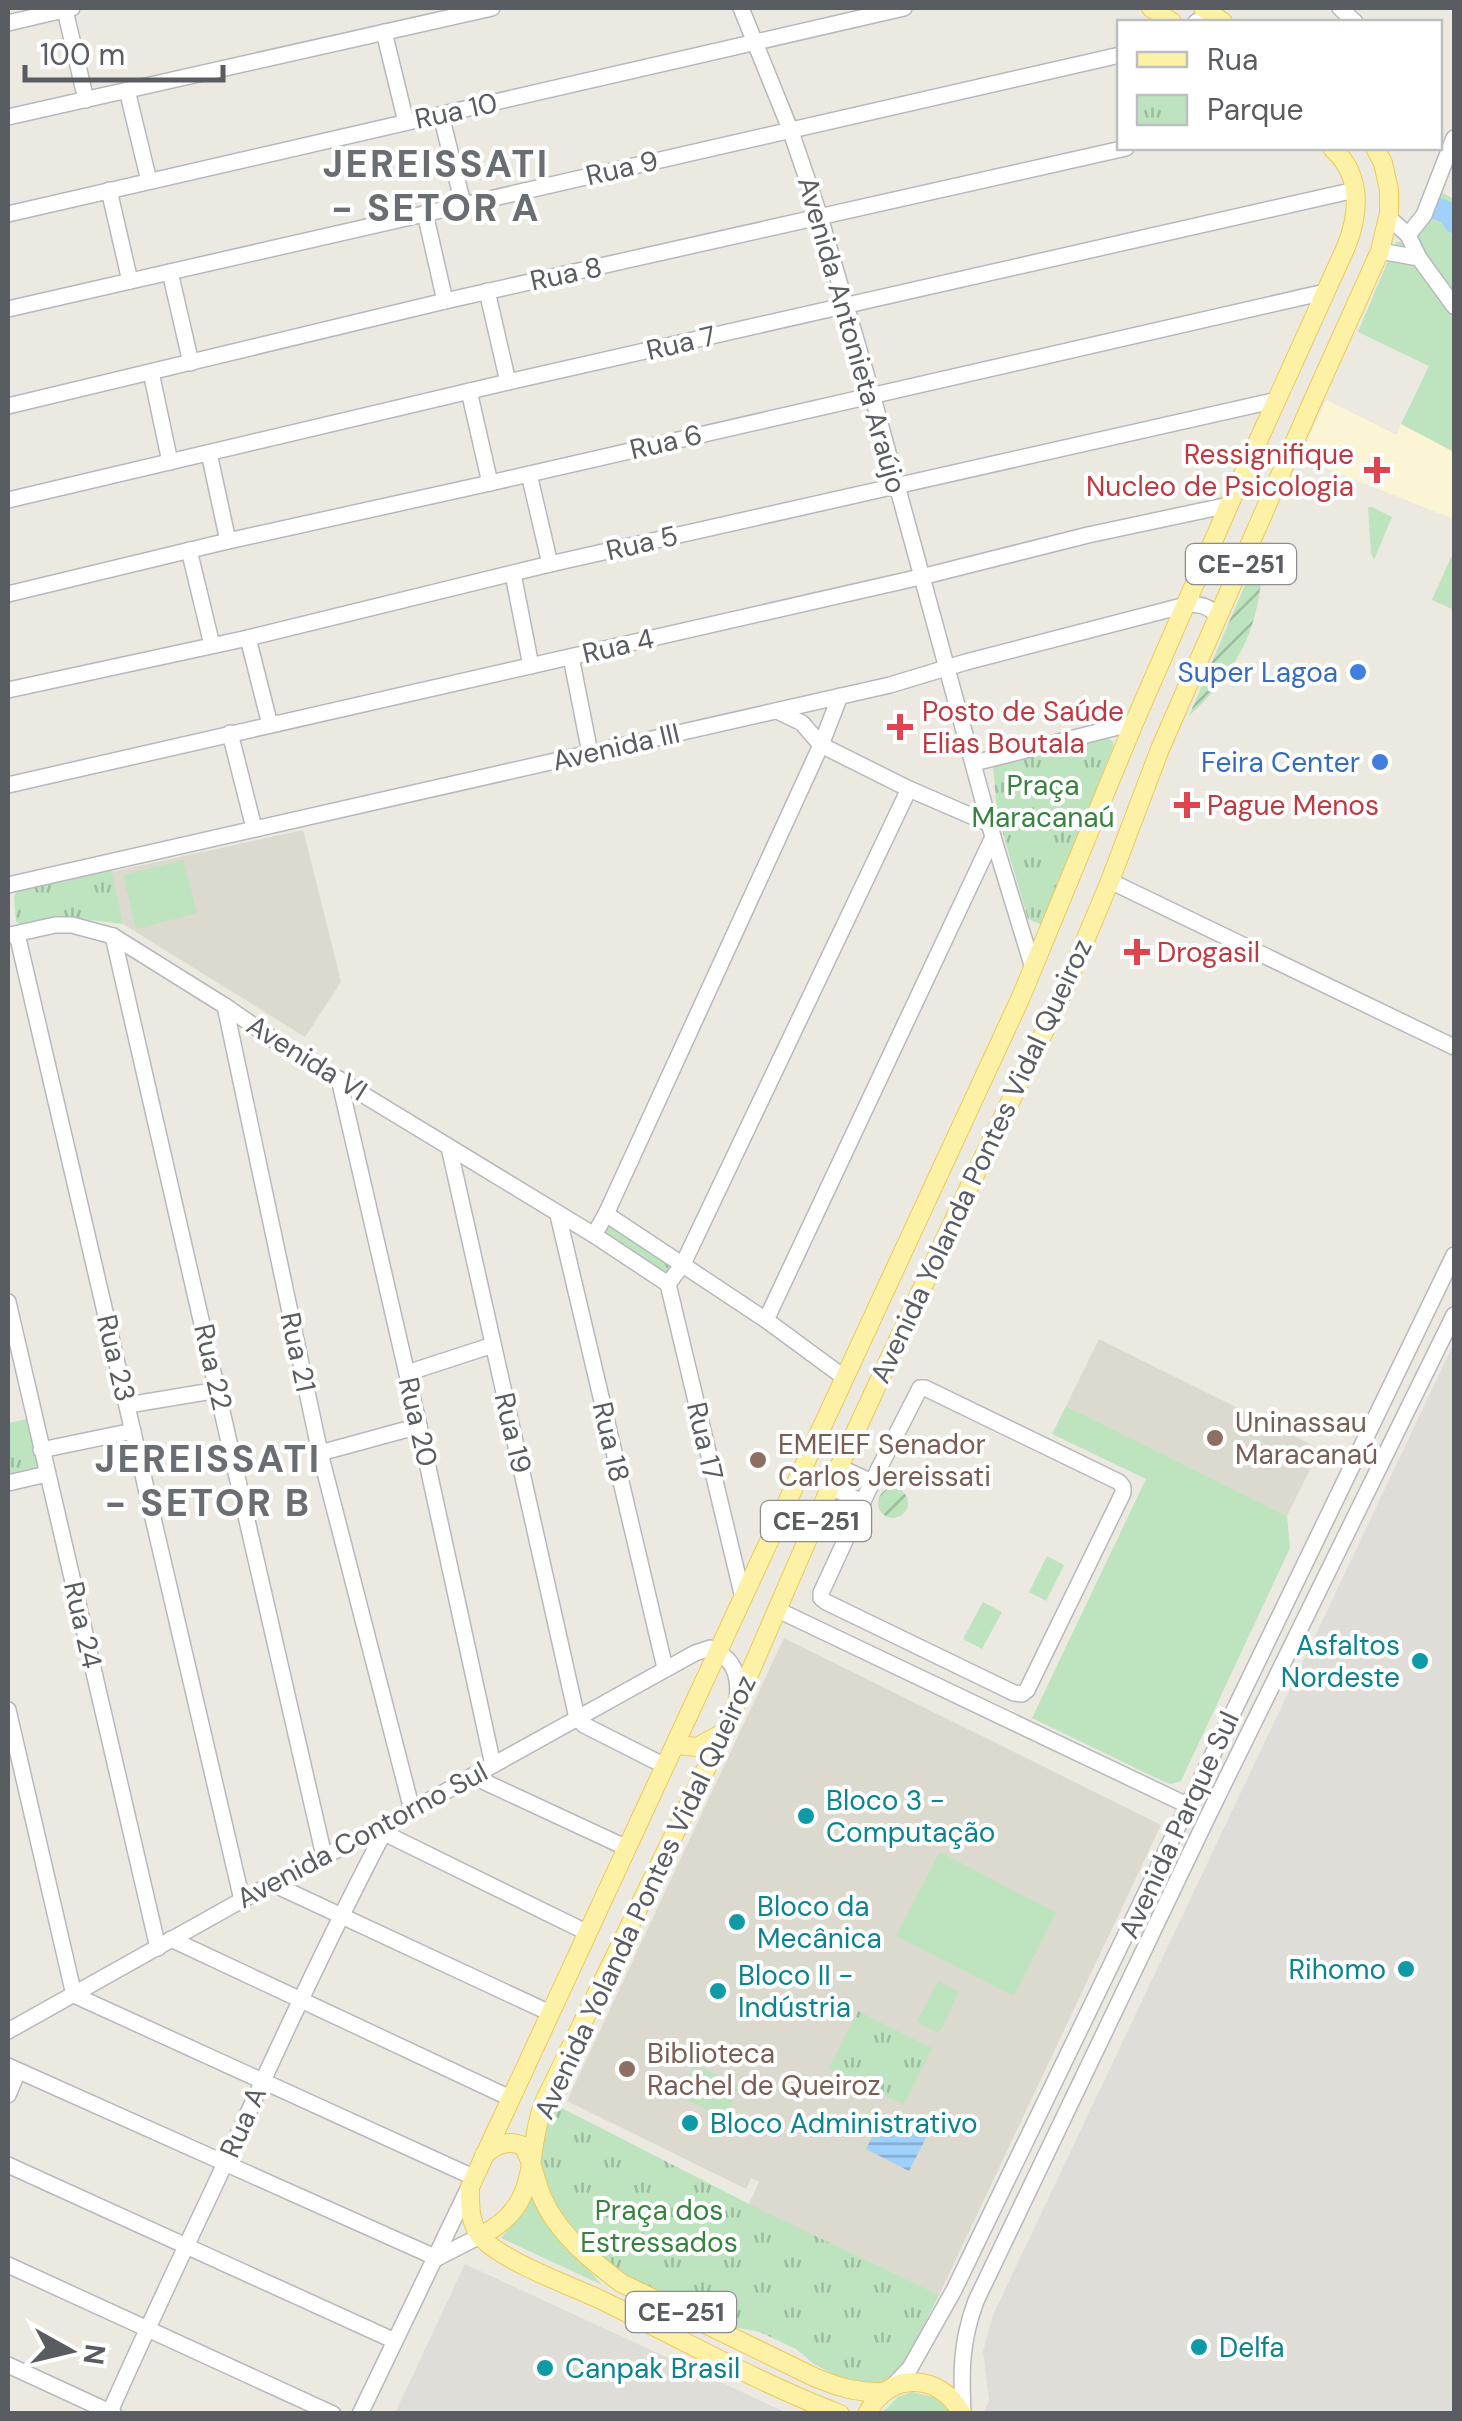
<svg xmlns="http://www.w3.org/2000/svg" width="1462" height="2421" font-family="'DM Sans',sans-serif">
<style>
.commercial{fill:#fcf5d5}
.industrial{fill:#dfddd8}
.education{fill:#dcd9ce}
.grass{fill:#bde3bf}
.wetland{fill:url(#wetland-marsh)}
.park{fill:url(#park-tufts)}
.garden{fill:url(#garden-furrows)}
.water{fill:url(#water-rules)}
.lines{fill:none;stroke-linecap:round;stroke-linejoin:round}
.river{stroke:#a0d0fc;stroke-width:22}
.minor-casing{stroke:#b6b8bd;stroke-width:18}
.major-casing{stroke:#ecc959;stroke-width:20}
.minor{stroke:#fff;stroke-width:15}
.major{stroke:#fcf1a5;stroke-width:18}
.health-dot{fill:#e0444e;stroke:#fff;stroke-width:4}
.shop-dot{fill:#3f7fe0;stroke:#fff;stroke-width:4}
.education-dot{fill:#8d6e63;stroke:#fff;stroke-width:4}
.culture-dot{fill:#0f9aa8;stroke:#fff;stroke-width:4}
.labels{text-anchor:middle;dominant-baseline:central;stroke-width:8;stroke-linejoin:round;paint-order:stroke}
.shield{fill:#fff;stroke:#8b8d90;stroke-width:2.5}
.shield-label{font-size:25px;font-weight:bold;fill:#595c61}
.street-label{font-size:28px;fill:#595c61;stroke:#fff}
.health-label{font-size:28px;fill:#be3a42;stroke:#fff;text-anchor:start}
.shop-label{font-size:28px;fill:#366cbe;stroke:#fff;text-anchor:end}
.park-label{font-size:28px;fill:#37823e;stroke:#fff}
.education-label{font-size:28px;fill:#785e54;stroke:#fff;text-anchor:start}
.culture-label{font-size:28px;fill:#0d838f;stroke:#fff;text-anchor:start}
.district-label{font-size:38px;font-weight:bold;letter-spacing:2.5px;fill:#6a6e73;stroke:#fff}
</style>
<defs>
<pattern id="wetland-marsh" width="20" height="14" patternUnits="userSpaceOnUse" patternTransform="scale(2.5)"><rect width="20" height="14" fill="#bde3bf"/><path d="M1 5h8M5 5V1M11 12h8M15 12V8" fill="none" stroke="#9dbb9f"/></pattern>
<pattern id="park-tufts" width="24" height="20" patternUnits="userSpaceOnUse" patternTransform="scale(2.5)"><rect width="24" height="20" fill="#bde3bf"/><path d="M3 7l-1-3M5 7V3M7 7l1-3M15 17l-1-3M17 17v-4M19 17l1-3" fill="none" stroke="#9dbb9f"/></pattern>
<pattern id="garden-furrows" width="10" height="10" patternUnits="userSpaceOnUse" patternTransform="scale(2.5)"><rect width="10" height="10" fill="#bde3bf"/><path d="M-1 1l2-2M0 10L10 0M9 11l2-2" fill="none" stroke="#9dbb9f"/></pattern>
<pattern id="water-rules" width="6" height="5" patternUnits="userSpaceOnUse" patternTransform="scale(2.5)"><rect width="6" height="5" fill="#a0d0fc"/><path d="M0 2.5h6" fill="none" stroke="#85accf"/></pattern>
</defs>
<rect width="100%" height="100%" fill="#eceae0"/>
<polygon class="commercial" points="1326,400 1397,435 1401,424 1454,452 1454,519 1300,458"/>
<g class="industrial">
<polygon points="1454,1343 1454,2413 983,2413 989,2401 983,2351 993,2315"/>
<polygon points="465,2264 787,2413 395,2413"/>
</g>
<g class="education">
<polygon points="303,830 341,982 305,1037 123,924 111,872"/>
<polygon points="1099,1339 1320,1449 1287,1516 1066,1406"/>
<polygon points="784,1638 1161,1825 939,2295 747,2208 759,2182 751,2178 746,2189 567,2101"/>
</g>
<g class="grass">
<polygon points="1417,217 1445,225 1454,240 1454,452 1401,424 1429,366 1358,332 1396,242 1411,240"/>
<polygon points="1368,507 1372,507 1392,517 1374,560 1371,553"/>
<polygon points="1451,557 1454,559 1454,603 1452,609 1432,600"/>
<polygon points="183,860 197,913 136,929 123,875"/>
<polygon points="1066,1406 1287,1516 1290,1548 1181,1781 1170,1784 1154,1777 1032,1718 1146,1479 1052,1434"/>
<polygon points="1047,1556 1064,1565 1046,1601 1029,1592"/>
<polygon points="983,1602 1002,1612 982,1649 963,1639"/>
<polygon points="940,1852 1056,1913 1014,1996 896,1936"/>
<polygon points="938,1981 959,1992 939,2033 917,2022"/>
<path d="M531 2194C546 2237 576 2252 602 2285L501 2238 523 2213Z"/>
<polygon points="912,2392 938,2398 954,2413 887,2414 883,2412 898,2397"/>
</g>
<polygon class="wetland" points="1428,185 1454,199 1454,240 1445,225 1417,217"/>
<g class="park">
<polygon points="1107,738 1113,741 1113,747 1044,920 1040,924 1028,919 997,813 993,765"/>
<polygon points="111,868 123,924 64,917 41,919 20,924 16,922 14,897 18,889"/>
<polygon points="611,1221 675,1267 666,1277 602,1237"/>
<polygon points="27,1419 38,1468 8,1475 8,1423"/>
<polygon points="858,2011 932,2048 904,2105 829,2068"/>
<polygon points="694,2064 740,2086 724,2118 678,2096"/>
<polygon points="552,2103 757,2208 939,2295 901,2370 881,2385 851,2383 814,2364 796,2349 760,2332 734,2327 626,2278 607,2266 569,2226 553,2204 541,2166 542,2138"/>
</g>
<g class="garden">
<path d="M1262 545C1264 619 1243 666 1189 716Z"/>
<circle cx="893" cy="1503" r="15"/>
</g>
<polygon class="water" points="884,2113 928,2134 909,2171 866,2149"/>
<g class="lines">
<polyline class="river" points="1431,206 1448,213 1454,222"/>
<g class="minor-casing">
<g id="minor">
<polyline points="741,8 790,129 820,217 872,394 993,837 1033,968"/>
<polyline points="1340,8 1355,22"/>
<polyline points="65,10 86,100"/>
<polyline points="1196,22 1210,13"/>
<polyline points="8,23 72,8"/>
<polyline points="384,32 406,122"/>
<polyline points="127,90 149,181"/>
<polyline points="441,115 463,204"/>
<polyline points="8,117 492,8"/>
<polyline points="109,190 130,281"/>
<polyline points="425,213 445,301"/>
<polyline points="8,214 904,8"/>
<polyline points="1388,217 1408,235 1419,258 1454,306"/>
<polyline points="1408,235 1424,215 1454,138"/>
<polyline points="1380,251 1419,258"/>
<polyline points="170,272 191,363"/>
<polyline points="487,291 508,382"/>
<polyline points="8,309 1120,55"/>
<polyline points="151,372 170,462"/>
<polyline points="469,391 490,483"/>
<polyline points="8,406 445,301 1126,148"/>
<polyline points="209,453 228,541"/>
<polyline points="529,474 550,564"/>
<polyline points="8,500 508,382 1355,190"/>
<polyline points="189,550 212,645"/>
<polyline points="513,574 531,666"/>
<polyline points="8,594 228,541 490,483 1325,292"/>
<polyline points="248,638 270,725"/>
<polyline points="571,657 590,753"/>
<polyline points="8,690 248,638 550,564 1277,400"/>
<polyline points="777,711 802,723 821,745 909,789 990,824"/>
<polyline points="230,733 254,828"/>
<polyline points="974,763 1134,723"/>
<polyline points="8,785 929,575 1088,535 1229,505"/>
<polyline points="1110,881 1454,1047"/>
<path d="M8 885 890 685 966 662 1186 605C1199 603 1209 606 1218 616"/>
<polyline points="17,934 242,1900"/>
<polyline points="10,935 55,925 72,925 113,936 225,1006 280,1044 594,1235 668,1284"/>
<polyline points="113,936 324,1856"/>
<polyline points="225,1006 320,1453 412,1810"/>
<polyline points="339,1079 419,1426 493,1765"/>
<polyline points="449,1147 577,1718 584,1725 665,1766"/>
<polyline points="606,1214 766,1320 845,1378"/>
<polyline points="558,1215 665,1668"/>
<polyline points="594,1235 606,1214 821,745 840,696"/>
<polyline points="668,1284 683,1264 909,789"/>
<polyline points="668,1284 743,1598"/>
<polyline points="8,1302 158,1948"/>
<polyline points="766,1320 993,837"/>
<polyline points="407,1373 493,1345"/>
<polygon points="920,1388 925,1388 1119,1482 1123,1487 1123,1493 1027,1690 1022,1694 1014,1693 826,1602 821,1598 821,1593 872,1482"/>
<polyline points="128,1405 218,1390"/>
<polyline points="41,1450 133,1431"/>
<polyline points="320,1453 419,1426"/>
<polyline points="839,1467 872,1482"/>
<polyline points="8,1483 47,1474"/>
<polyline points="830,1487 863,1502"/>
<polyline points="778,1610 1187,1805"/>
<polyline points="8,1710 74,1995 473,2177"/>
<polyline points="472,1776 627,1848"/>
<polyline points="376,1829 588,1933"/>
<polyline points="273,1884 550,2013"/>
<polyline points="171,1939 510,2098"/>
<path d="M8 2031 242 1900 412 1810 695 1653 710 1648C734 1658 740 1675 737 1701"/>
<polyline points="8,2066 437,2258"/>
<polyline points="8,2095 18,2071"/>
<polyline points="8,2165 395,2341"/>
<polyline points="437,2258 480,2236"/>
<polyline points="8,2265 333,2414"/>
<polyline points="8,2365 114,2414"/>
<polyline points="892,2387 910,2368 954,2290 1454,1255"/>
<path d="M109 2414C143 2337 179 2261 215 2185 269 2067 323 1949 383 1834"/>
<polyline points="360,2414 469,2187"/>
<path d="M963 2414C961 2371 961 2341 976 2301L1208 1816 1454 1315"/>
</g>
</g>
<g class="major-casing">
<g id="major">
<polyline points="1151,8 1172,22"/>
<polyline points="1203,8 1223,22"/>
<polyline points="675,1745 697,1747 721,1734"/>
<path d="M484 2155C496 2145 507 2139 523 2146 533 2162 535 2180 542 2197 557 2233 591 2260 621 2283L814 2377C838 2387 857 2393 883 2392"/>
<path d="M480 2236C545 2204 523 2154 545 2100L724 1732 839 1467 972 1181 1066 986 1110 881 1160 749 1313 400 1380 251 1389 213V190L1383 163 1375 148"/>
<path d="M840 2414C756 2382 678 2337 597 2298 566 2284 503 2261 482 2238 469 2223 470 2206 470 2187L1021 997 1134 723 1229 505 1346 247C1360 212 1362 175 1332 148"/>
<path d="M867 2414C888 2371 940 2372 962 2414"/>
</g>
</g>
<use href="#minor" class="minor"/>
<use href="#major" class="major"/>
</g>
<g class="health-dot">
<path d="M1372 455h10v10h10v10h-10v10h-10v-10h-10v-10h10z"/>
<path d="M895 712h10v10h10v10h-10v10h-10v-10h-10v-10h10z"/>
<path d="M1182 790h10v10h10v10h-10v10h-10v-10h-10v-10h10z"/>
<path d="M1132 937h10v10h10v10h-10v10h-10v-10h-10v-10h10z"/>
</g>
<g class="shop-dot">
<circle cx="1358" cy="672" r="10"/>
<circle cx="1380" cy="762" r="10"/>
</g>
<g class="education-dot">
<circle cx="1215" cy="1438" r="10"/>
<circle cx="758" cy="1460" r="10"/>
<circle cx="627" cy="2069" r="10"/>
</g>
<g class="culture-dot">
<circle cx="1420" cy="1661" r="10"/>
<circle cx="806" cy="1816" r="10"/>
<circle cx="737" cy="1922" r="10"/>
<circle cx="1406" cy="1969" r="10"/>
<circle cx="718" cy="1991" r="10"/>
<circle cx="690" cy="2123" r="10"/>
<circle cx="1199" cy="2347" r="10"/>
<circle cx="545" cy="2368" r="10"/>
</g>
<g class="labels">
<g class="shield">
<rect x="1186" y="544" width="110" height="40" rx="8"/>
<rect x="761" y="1501" width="110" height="40" rx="8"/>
<rect x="626" y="2292" width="110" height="40" rx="8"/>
</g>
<g class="shield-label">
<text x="1241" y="564">CE-251</text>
<text x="816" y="1521">CE-251</text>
<text x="681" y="2312">CE-251</text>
</g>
<g class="street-label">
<text transform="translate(456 111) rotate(-12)">Rua 10</text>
<text transform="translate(622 168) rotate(-13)">Rua 9</text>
<text transform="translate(566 274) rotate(-12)">Rua 8</text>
<text transform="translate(852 335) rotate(74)">Avenida Antonieta Araújo</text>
<text transform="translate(681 343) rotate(-13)">Rua 7</text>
<text transform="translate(666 442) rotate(-13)">Rua 6</text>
<text transform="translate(642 543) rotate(-13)">Rua 5</text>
<text transform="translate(618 646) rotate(-13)">Rua 4</text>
<text transform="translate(616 747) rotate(-13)">Avenida III</text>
<text transform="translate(307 1058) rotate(32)">Avenida VI</text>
<text transform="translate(981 1161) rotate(-65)">Avenida Yolanda Pontes Vidal Queiroz</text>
<text transform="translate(298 1352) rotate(78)">Rua 21</text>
<text transform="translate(116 1358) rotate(77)">Rua 23</text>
<text transform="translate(213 1367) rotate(77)">Rua 22</text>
<text transform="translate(418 1422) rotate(77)">Rua 20</text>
<text transform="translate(513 1433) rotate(77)">Rua 19</text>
<text transform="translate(705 1441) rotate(77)">Rua 17</text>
<text transform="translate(611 1442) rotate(77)">Rua 18</text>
<text transform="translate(83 1625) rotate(77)">Rua 24</text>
<text transform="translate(1179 1825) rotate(-65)">Avenida Parque Sul</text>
<text transform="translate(362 1835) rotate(-28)">Avenida Contorno Sul</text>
<text transform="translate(645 1897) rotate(-65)">Avenida Yolanda Pontes Vidal Queiroz</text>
<text transform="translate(243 2122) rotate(-66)">Rua A</text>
</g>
<g class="health-label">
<text x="1354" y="454" text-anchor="end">Ressignifique<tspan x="1354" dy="32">Nucleo de Psicologia</tspan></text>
<text x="922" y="711">Posto de Saúde<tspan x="922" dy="32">Elias Boutala</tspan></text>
<text x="1207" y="805">Pague Menos</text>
<text x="1157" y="952">Drogasil</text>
</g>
<g class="shop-label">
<text x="1338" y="672">Super Lagoa</text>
<text x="1360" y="762">Feira Center</text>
</g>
<g class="park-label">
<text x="1043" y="785">Praça<tspan x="1043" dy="32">Maracanaú</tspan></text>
<text x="659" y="2210">Praça dos<tspan x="659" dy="32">Estressados</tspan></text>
</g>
<g class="education-label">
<text x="1235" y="1422">Uninassau<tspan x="1235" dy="32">Maracanaú</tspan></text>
<text x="778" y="1444">EMEIEF Senador<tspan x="778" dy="32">Carlos Jereissati</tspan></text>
<text x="647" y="2053">Biblioteca<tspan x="647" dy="32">Rachel de Queiroz</tspan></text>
</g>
<g class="culture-label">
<text x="1400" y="1645" text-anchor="end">Asfaltos<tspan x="1400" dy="32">Nordeste</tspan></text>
<text x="826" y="1800">Bloco 3 -<tspan x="826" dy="32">Computação</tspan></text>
<text x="757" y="1906">Bloco da<tspan x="757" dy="32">Mecânica</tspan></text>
<text x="1386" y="1969" text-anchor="end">Rihomo</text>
<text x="738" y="1975">Bloco II -<tspan x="738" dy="32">Indústria</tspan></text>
<text x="710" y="2123">Bloco Administrativo</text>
<text x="1219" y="2347">Delfa</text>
<text x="565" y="2368">Canpak Brasil</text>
</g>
<g class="district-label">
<text x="436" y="164">JEREISSATI<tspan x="436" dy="44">- SETOR A</tspan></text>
<text x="208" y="1459">JEREISSATI<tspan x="208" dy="44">- SETOR B</tspan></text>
</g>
</g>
<rect width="1462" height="2421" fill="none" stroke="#595c61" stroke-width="20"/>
<rect x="1117" y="20" width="325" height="130" fill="#ffffff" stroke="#bdbec0" stroke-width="2.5"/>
<rect x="1137" y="52" width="50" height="15" fill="#fcf1a5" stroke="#bdbec0" stroke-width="2.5"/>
<text x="1207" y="70" font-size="30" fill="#595c61">Rua</text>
<rect x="1137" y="95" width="50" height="30" fill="url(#park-tufts)" stroke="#bdbec0" stroke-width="2.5"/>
<text x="1207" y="120" font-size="30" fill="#595c61">Parque</text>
<g transform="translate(70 2351) rotate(98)" stroke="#ffffff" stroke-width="8" paint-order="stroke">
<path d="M0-8L18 38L0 25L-18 38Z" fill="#595c61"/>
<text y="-15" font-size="28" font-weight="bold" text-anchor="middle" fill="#595c61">N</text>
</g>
<path d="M25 65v15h198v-15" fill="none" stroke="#595c61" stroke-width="5"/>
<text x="40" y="65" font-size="30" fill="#595c61" stroke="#ffffff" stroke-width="8" paint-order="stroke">100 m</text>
</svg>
